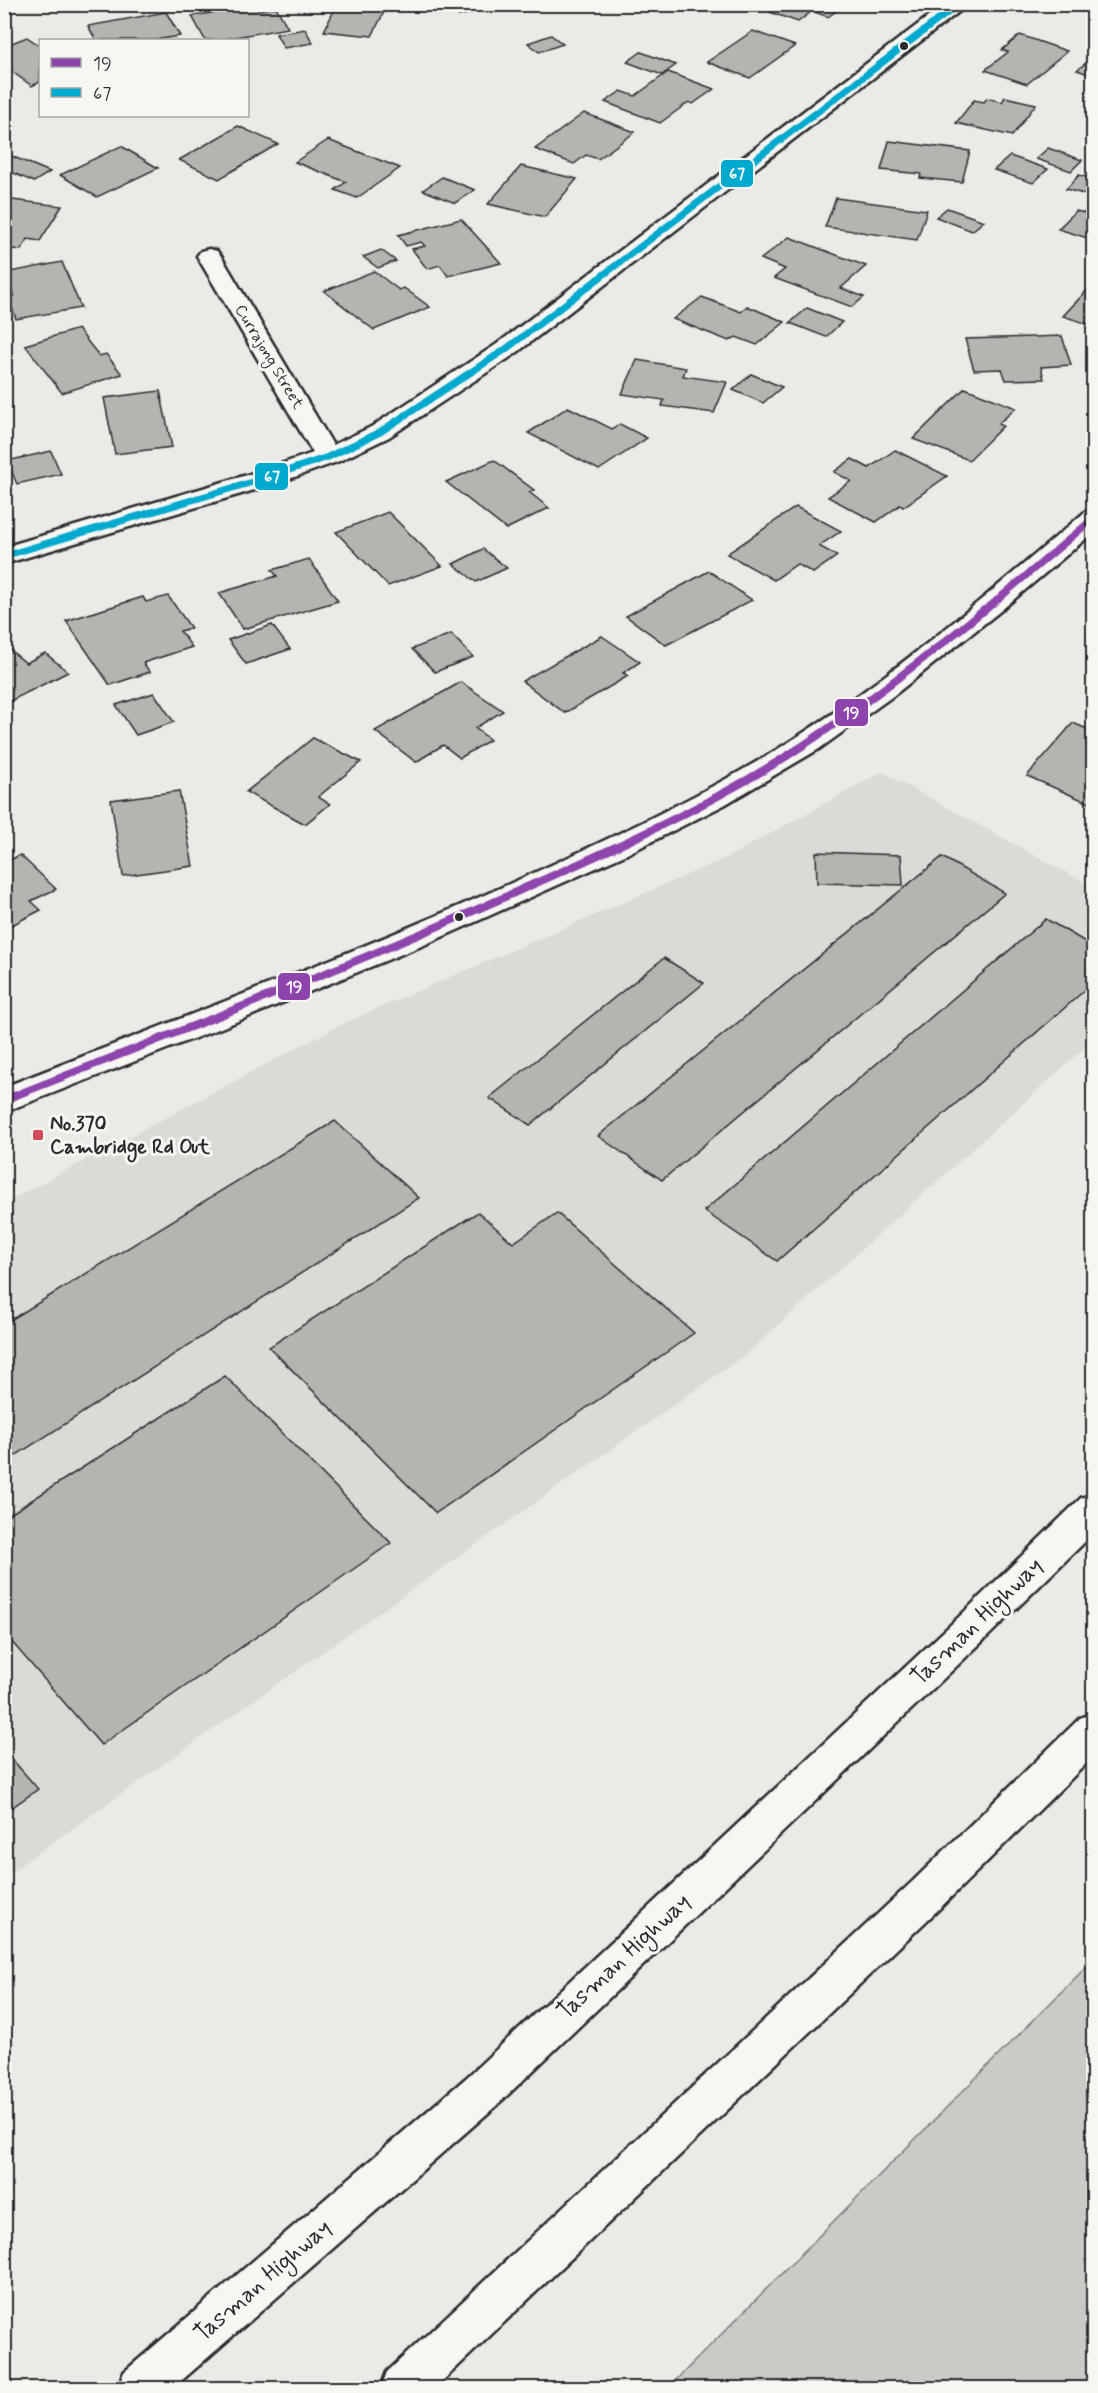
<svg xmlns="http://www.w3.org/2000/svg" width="1098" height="2393" font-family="Mynerve,sans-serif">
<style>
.built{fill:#dadad6}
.green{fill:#cacac7;stroke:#7a7a79;stroke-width:1.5}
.building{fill:#b4b4b1;stroke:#2b2b2b;stroke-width:1.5}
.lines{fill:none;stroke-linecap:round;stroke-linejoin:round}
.street-casing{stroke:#2b2b2b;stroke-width:5}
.secondary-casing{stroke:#2b2b2b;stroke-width:5}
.highway-casing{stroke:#2b2b2b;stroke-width:5}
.street{fill:#f6f6f2;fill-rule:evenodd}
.secondary{fill:#f6f6f2;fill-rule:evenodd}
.highway{fill:#f6f6f2;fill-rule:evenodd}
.bus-1-far1-casing{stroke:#f6f6f2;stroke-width:10}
.bus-1-casing{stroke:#f6f6f2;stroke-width:13}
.bus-2-casing{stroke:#f6f6f2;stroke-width:10}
.bus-1-far1{stroke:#8e44ad;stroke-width:7}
.bus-1{stroke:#8e44ad;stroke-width:8}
.bus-2{stroke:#00a9ce;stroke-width:7}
.bus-dot{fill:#2b2b2b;stroke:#f6f6f2;stroke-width:2}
.poi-dot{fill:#d1495b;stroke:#f6f6f2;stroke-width:2}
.labels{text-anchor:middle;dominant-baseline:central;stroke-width:6;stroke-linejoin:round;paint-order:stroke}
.far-street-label{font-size:16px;fill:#2b2b2b;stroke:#f6f6f2}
.poi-label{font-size:20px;font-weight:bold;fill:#2b2b2b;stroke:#f6f6f2;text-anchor:start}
.near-street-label{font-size:24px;fill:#2b2b2b;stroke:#f6f6f2}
.line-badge{stroke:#f6f6f2;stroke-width:2}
.badge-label{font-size:16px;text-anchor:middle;font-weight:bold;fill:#fff}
</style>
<rect width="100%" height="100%" fill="#eaeae6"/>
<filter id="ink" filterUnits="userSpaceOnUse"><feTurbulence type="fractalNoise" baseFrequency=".0167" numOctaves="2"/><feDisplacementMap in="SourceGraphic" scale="12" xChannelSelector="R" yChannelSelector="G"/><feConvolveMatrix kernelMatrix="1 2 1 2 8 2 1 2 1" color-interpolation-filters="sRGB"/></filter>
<g filter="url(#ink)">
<polygon class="built" points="882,772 1093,887 1093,1040 745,1355 5,1876 5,1203 344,1023 726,858"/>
<polygon class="green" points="1093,1960 1093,2388 668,2388"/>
<g class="building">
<polygon points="337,4 388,4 372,36 324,31"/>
<polygon points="445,4 500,4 500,5 459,16"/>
<polygon points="768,4 838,4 843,6 828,17 812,11 798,22 761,9"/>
<polygon points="1074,4 1094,4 1094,17 1072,6"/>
<polygon points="255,6 258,10 276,7 288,28 218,40 205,40 192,16"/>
<polygon points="166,12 180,36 155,40 96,40 88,26"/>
<polygon points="305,29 313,43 284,48 276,34"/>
<polygon points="753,31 795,46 750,78 707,62"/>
<polygon points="551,35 563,44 539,52 528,43"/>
<polygon points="1020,35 1067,51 1027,84 985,70 1008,52 1002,50"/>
<polygon points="27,37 40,46 40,82 32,86 4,66 4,46"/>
<polygon points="641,52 676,65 662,75 627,62"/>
<polygon points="1094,57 1094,76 1077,70"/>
<polygon points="668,72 714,89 693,104 689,102 660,123 605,102 621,91 635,96"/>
<polygon points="1005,97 1036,104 1012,136 956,123 974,100 984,102 987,98 1002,102"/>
<polygon points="584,113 635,132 598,159 586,155 574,164 535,149"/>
<polygon points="238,126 278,144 219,179 179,160"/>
<polygon points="328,140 400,168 357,198 335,190 346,182 295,162"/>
<polygon points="889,141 970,151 962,182 920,178 921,174 881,170"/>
<polygon points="121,146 158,168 97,197 60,175"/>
<polygon points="1048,148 1082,160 1071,171 1036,159"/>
<polygon points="4,153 50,172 34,182 4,169"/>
<polygon points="1010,156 1048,169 1033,183 994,170"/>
<polygon points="521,166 577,179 545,217 488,204"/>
<polygon points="1079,175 1094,179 1094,197 1066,189"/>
<polygon points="442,177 475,190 455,203 423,190"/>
<polygon points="836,198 927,210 917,240 825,227"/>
<polygon points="4,199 62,206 40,241 28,239 21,250 4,248"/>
<polygon points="947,208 984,221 972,231 936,217"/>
<polygon points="1076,211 1094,215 1094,240 1058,229"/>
<polygon points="461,219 501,263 448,276 440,265 427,269 412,249 425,246 421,242 406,246 398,235"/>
<polygon points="789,237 866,266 841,288 864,297 852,307 774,278 785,269 761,259"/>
<polygon points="381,250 396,261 378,268 363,257"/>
<polygon points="62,262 81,308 16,319 8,297 14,296 5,273"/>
<polygon points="374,271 399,290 404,288 430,307 374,330 324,291"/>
<polygon points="1094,283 1094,326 1063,316"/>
<polygon points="702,297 741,312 747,306 785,322 757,345 736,337 729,341 673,319"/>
<polygon points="807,308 842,322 826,337 790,323"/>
<polygon points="78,329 99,356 106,354 122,374 62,393 25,345"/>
<polygon points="1062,336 1071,365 1041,367 1044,379 1006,380 1002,369 974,370 965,339"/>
<polygon points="637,360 686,368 683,376 727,382 714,413 662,406 664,400 622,394"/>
<polygon points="751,374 782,387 763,403 733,390"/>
<polygon points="965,388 1016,408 998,424 1003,426 969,460 913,439"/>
<polygon points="160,391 172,447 115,454 104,398"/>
<polygon points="568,407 612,429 620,424 647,438 599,470 528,433"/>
<polygon points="895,450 947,476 903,507 900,505 876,522 828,497 851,481 834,472 852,459 869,468"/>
<polygon points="51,451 61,474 17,484 7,461"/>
<polygon points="494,460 534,490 529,492 549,508 506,529 446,482"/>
<polygon points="796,507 841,531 819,546 837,556 813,573 797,564 774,580 727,554"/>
<polygon points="388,512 442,566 388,586 336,532"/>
<polygon points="483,549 507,568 476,582 453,564"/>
<polygon points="309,559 338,601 243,629 219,593 277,576 272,570"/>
<polygon points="709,571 752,600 666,645 626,616"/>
<polygon points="168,596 191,628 180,631 192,647 143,663 150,672 110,685 66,621 143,597 146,602"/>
<polygon points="272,625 290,649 246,664 228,640"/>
<polygon points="451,634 473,657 435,672 412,649"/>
<polygon points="602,636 640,662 623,673 628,676 565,713 522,681"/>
<polygon points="4,645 26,663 45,653 68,672 4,704"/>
<polygon points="461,682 503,711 475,728 490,740 460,758 443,745 416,762 375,731"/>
<polygon points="154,693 174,722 136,735 116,705"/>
<polygon points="1073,723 1094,732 1094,805 1027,776"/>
<polygon points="313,738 361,762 318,797 330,804 305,824 246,792"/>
<polygon points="179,791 193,866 123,876 111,800"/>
<polygon points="816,852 901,855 903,885 817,883"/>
<polygon points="20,855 56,889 31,901 41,910 4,929 4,863"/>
<polygon points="942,857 1005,893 662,1180 598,1136"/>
<polygon points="1046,919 1094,947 1094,982 777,1261 704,1211"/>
<polygon points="664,958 704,983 530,1125 489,1098"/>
<polygon points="335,1121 419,1198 4,1463 4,1324"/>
<polygon points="478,1212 513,1243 557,1213 694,1333 436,1513 269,1347"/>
<polygon points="225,1376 391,1543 101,1745 4,1633 4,1518"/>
<polygon points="4,1750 38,1789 4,1813"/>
</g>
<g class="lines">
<g class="street-casing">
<polygon id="street" points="945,4 969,4 515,354 389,437 337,462 275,484 4,564 4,547 257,472 313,453 197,256 201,251 209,249 217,251 221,256 333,445 371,427 497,344"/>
</g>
<g class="secondary-casing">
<path id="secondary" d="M1094 510V532L999 612 893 696 819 749 724 805 625 855 424 945 221 1028 4 1112V1087C176 1020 348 956 516 881 600 843 685 804 765 757 880 688 983 599 1085 512Z"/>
</g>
<g class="highway-casing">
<g id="highway">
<polygon points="1094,1494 1094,1533 986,1638 496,2106 173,2388 118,2388 124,2372 466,2078 960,1616 1081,1498"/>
<polygon points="1094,1713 1094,1756 941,1907 435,2388 381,2388 387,2372 913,1881 1080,1718"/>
</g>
</g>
<use href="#street" class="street"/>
<use href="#secondary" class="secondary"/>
<use href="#highway" class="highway"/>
<g class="bus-1-far1-casing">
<polyline id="bus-1-far1" points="983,612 1094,518"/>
</g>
<g class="bus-1-casing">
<path id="bus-1" d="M4 1100C179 1031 355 965 527 887 613 849 699 810 779 761 851 716 918 664 984 610"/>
</g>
<g class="bus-2-casing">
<polyline id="bus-2" points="4,556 266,478 328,457 380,432 506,349 959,4"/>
</g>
<use href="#bus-1-far1" class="bus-1-far1"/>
<use href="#bus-1" class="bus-1"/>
<use href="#bus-2" class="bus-2"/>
</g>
</g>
<g class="bus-dot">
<circle cx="904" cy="46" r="5"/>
<circle cx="459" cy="917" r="5"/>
</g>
<rect class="poi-dot" x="32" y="1129" width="12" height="12" rx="3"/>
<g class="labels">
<g class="far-street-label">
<text transform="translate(269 357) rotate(59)">Currajong Street</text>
</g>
<g class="poi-label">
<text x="50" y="1124">No.370<tspan x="50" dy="23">Cambridge Rd Out</tspan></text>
</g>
<g class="near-street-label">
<text transform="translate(977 1622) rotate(-44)">Tasman Highway</text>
<text transform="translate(624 1957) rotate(-43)">Tasman Highway</text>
<text transform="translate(263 2281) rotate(-41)">Tasman Highway</text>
</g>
</g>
<g class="line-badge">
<rect x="720" y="159" width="34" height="29" rx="6" fill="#00a9ce"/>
<rect x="254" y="462" width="35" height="29" rx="6" fill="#00a9ce"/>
<rect x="834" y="698" width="35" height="29" rx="6" fill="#8e44ad"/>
<rect x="277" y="972" width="34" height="29" rx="6" fill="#8e44ad"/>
</g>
<g class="badge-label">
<text x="737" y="179">67</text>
<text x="272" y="482">67</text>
<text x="851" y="718">19</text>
<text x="294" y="992">19</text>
</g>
<rect width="1098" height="2393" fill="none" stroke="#f6f6f2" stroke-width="24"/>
<rect x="12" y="12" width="1074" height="2369" fill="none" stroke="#2b2b2b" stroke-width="2" filter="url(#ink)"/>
<rect x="39" y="39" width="210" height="78" fill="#f6f6f2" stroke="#a5a5a2" stroke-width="1.5"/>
<rect x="51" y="58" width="30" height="9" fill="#8e44ad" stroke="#a5a5a2" stroke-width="1.5"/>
<text x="93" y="69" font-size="18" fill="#2b2b2b">19</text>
<rect x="51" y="88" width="30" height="9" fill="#00a9ce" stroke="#a5a5a2" stroke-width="1.5"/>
<text x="93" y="99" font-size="18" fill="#2b2b2b">67</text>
</svg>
